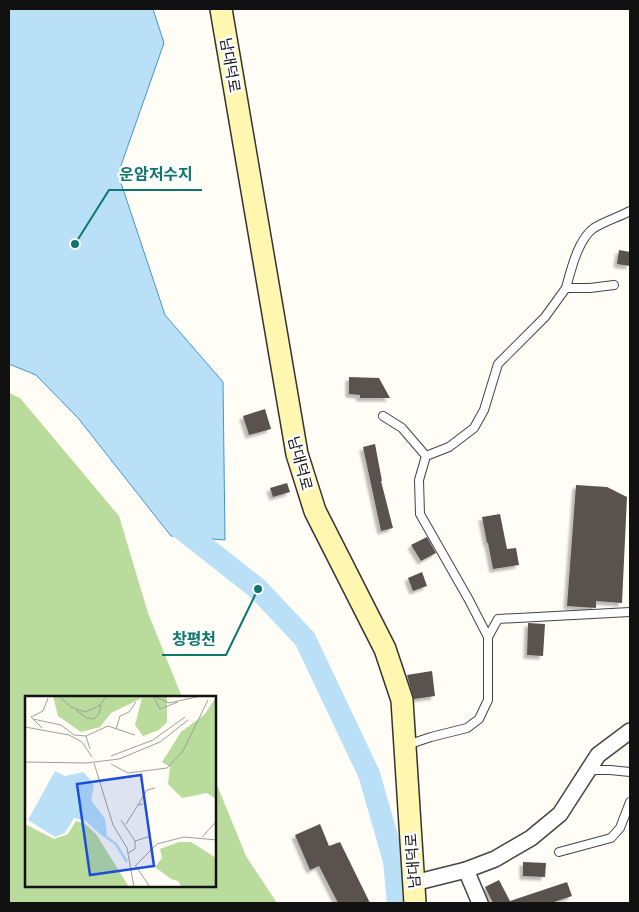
<svg xmlns="http://www.w3.org/2000/svg" width="639" height="912" font-family="'PT Serif','Noto Sans KR',serif">
<style>
.forest{fill:#b9dc9c}
.water{fill:#b9e0f7;stroke:#3f96cf}
.lines{fill:none;stroke-linecap:round;stroke-linejoin:round}
.river{stroke:#b9e0f7;stroke-width:22}
.building{fill:#5a524d;filter:url(#shadow)}
.lane-casing{stroke:#444;stroke-width:10}
.street-casing{stroke:#444;stroke-width:18}
.secondary-casing{stroke:#333;stroke-width:24}
.lane{stroke:#fff;stroke-width:8}
.street{stroke:#fff;stroke-width:15}
.secondary{stroke:#fff6b0;stroke-width:21}
.labels{text-anchor:middle;dominant-baseline:central;stroke-width:5;stroke-linejoin:round;paint-order:stroke}
.street-label{font-size:15px;fill:#111;stroke:#fff}
.inset-river{fill:none;stroke:#b9e0f7;stroke-width:2.5}
.inset-road{fill:none;stroke:#a09f9a;stroke-width:1}
.view{fill:#1d4ed8;fill-opacity:0.15;stroke:#1d4ed8;stroke-width:2.5}
.inset-edge{fill:none;stroke:#111;stroke-width:2.5}
.leader{fill:none;stroke:#0f766e;stroke-width:2}
.callout-dot{fill:#0f766e;stroke:#fff;stroke-width:2}
.callout-label{font-size:16px;text-anchor:middle;font-weight:bold;fill:#0f766e;stroke:#fff;stroke-width:5;stroke-linejoin:round;paint-order:stroke}
</style>
<defs>
<filter id="shadow"><feDropShadow dx="-3.5" dy="3.5" stdDeviation="1" flood-color="#0004"/></filter>
</defs>
<rect width="100%" height="100%" fill="#fffdf5"/>
<polygon class="forest" points="9,393 20,398 119,516 148,613 182,697 26,697 26,886 215,886 215,780 246,856 277,903 9,903"/>
<polygon class="water" points="9,9 153,9 164,43 118,174 165,315 223,382 225,540 171,536 78,418 36,375 9,364"/>
<g class="lines">
<polyline class="river" points="174,516 178,526 258,589 305,639 369,774 394,861 398,903"/>
</g>
<g class="building">
<polygon points="619,250 630,252 630,266 617,264"/>
<polygon points="349,377 379,378 390,398 360,398 360,395 349,394"/>
<polygon points="265,409 271,429 249,435 243,416"/>
<polygon points="375,444 382,481 381,481 393,528 381,531 363,447"/>
<polygon points="287,483 290,492 273,497 270,488"/>
<polygon points="576,485 607,487 627,497 622,603 596,601 596,608 567,606"/>
<polygon points="500,514 507,549 516,548 519,565 493,569 488,543 487,543 482,517"/>
<polygon points="427,537 436,553 421,561 411,545"/>
<polygon points="422,572 427,586 413,591 408,578"/>
<polygon points="528,623 545,624 543,656 527,655"/>
<polygon points="432,671 435,696 414,699 407,675"/>
<polygon points="320,824 329,846 340,842 370,903 338,903 319,866 310,870 295,835"/>
<polygon points="523,862 546,863 545,877 523,876"/>
<polygon points="499,880 511,903 493,903 485,887"/>
<polygon points="567,882 572,896 551,903 511,903 510,901"/>
</g>
<g class="lines">
<g class="lane-casing">
<g id="lane">
<path d="M566 288C571 270 578 239 594 228 605 221 619 217 630 211"/>
<polyline points="383,416 402,428 426,456 419,480 420,514 469,600 488,637 488,700 479,719 467,728 431,737 407,745"/>
<polyline points="426,456 449,447 474,428 484,410 498,364 545,317 566,288 590,288 614,285"/>
<polyline points="488,637 498,619 630,612"/>
<polyline points="588,770 610,770 630,772"/>
<polyline points="559,852 611,838 620,828 630,802"/>
</g>
</g>
<g class="street-casing">
<g id="street">
<polyline points="466,870 495,859 531,838 560,814 598,755 630,731"/>
<polyline points="414,883 466,870 480,903"/>
</g>
</g>
<g class="secondary-casing">
<polyline id="secondary" points="221,9 297,454 315,511 385,649 402,700 415,903"/>
</g>
<use href="#lane" class="lane"/>
<use href="#street" class="street"/>
<use href="#secondary" class="secondary"/>
</g>
<g class="labels">
<g class="street-label">
<text transform="translate(231 65) rotate(80)">남대덕로</text>
<text transform="translate(301 463) rotate(75)">남대덕로</text>
<text transform="translate(412 861) rotate(-94)">남대덕로</text>
</g>
</g>
<g transform="translate(25 696)">
<rect width="191" height="191" fill="#fffdf5"/>
<path d="M28 0H142V26L134 34 118 40 110 29 117 2 86 17 75 31 56 36 33 20ZM191 1V103L182 97 157 102 143 88 145 71 137 66 156 36 180 18ZM51 125 59 127 71 138 104 191H0V128L29 143 43 138ZM154 146H166L191 162V191H157L153 185 146 183 130 171 137 162 135 153Z" fill="#b9dc9c"/>
<path d="M30 75 40 80 58 76 66 84 69 90 66 104 80 123 82 139H76L61 125 49 122 40 137 30 141 3 124Z" fill="#b9e0f7"/>
<path class="inset-river" d="M77 138 91 148 102 166"/>
<path class="inset-road" d="M34 0 46 11 60 16 74 10 82 0M128 0 135 13 153 6M129 0 144 7 176 0M51 14 62 22 69 23 74 18 76 9M8 23 36 29 49 39 61 40 65 53M0 31 44 39 57 46 67 61M17 32 6 21 18 15 23 2M91 33 95 20 104 16 111 6M61 40 83 30 110 39M86 60 128 44 160 21M0 66 61 67 94 63 135 46 163 24M69 67 88 129 102 152 109 191M86 68 103 77 142 72 158 55 183 4M113 109 122 94 130 92M96 124 110 145V153L103 157M101 128 113 109 118 108M177 141 192 125M110 145 126 140M110 169 125 191M111 169 132 148 159 141 192 144"/>
<path class="view" d="M116 79 129 170 65 179 52 88Z"/>
<rect width="191" height="191" class="inset-edge"/>
</g>
<path class="leader" d="M75 244L109 190H202M258 589L226 655H162"/>
<g class="callout-dot">
<circle cx="75" cy="244" r="5"/>
<circle cx="258" cy="589" r="5"/>
</g>
<g class="callout-label">
<text x="156" y="180">운암저수지</text>
<text x="194" y="645">창평천</text>
</g>
<rect width="639" height="912" fill="none" stroke="#111111" stroke-width="20"/>
</svg>
